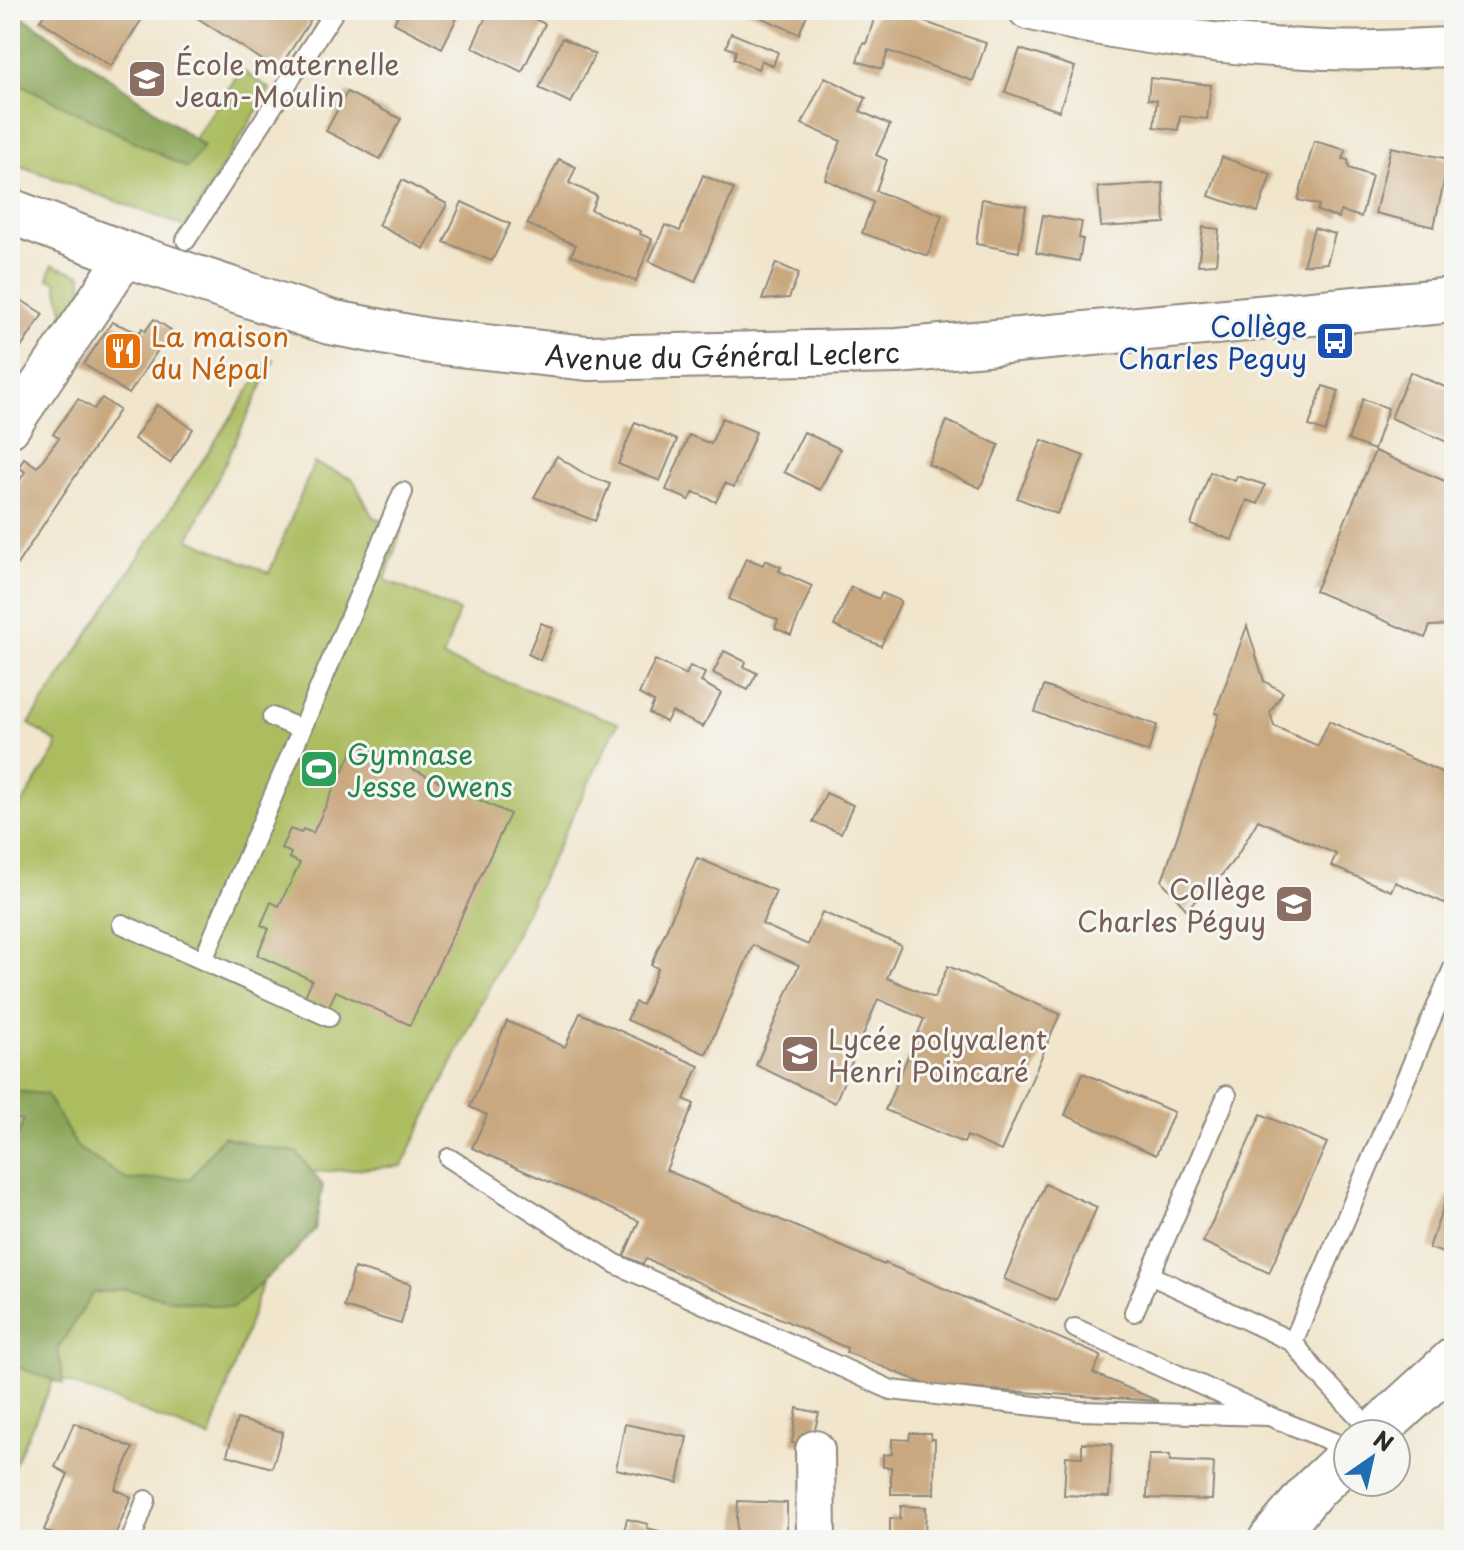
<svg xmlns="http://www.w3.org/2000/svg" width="1464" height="1550" font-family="'Playpen Sans',sans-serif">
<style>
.green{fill:#acbd60;stroke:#6c7446;stroke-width:2}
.forest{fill:#89a456;stroke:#5a6840;stroke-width:2}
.building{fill:#c9a87f}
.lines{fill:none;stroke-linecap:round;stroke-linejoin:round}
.service-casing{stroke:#8e887c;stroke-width:22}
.minor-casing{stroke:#8e887c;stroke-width:42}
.tertiary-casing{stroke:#8e887c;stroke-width:48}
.secondary-casing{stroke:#8e887c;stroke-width:48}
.service{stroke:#fff;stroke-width:18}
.minor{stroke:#fff;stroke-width:38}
.tertiary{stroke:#fff;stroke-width:44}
.secondary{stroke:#fff;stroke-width:44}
.labels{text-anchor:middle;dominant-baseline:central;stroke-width:6;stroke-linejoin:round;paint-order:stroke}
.education-label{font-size:28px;fill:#785e54;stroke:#f6f6f2;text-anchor:start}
.transit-label{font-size:28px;fill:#164399;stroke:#f6f6f2;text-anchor:end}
.food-label{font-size:28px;fill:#c56008;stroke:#f6f6f2;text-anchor:start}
.street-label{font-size:28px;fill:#2b2b2b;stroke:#f6f6f2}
.leisure-label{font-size:28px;fill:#27864d;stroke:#f6f6f2;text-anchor:start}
</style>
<rect width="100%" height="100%" fill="#f6f6f2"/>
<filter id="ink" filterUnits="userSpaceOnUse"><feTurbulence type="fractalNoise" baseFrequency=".0125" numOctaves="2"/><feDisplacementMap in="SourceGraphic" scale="16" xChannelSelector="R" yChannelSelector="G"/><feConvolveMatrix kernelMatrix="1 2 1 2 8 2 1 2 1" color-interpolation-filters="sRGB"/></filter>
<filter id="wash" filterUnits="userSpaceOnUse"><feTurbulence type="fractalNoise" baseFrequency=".006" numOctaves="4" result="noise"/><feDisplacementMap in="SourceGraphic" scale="32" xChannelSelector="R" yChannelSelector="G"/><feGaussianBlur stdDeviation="1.8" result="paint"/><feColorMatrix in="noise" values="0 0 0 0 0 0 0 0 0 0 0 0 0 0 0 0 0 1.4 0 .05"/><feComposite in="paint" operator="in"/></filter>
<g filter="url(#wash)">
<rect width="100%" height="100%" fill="#f1e5cc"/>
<g class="green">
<polygon points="10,49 184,154 241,70 270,89 186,227 10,162"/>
<polygon points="52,265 82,275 82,293 65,319 56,281 48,279"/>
<polygon points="270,358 274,360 189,539 269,573 314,463 353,479 372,516 401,531 385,580 459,611 443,658 618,723 402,1166 300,1173 210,1438 55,1377 10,1474 10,823 55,751 57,743 29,724"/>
</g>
<g class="forest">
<polygon points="10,10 36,25 204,146 187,168 10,79"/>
<polygon points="10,1091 46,1094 77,1147 127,1180 191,1178 223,1136 258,1146 297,1152 323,1186 315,1229 291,1256 233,1308 173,1300 126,1289 93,1293 58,1348 63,1384 10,1364"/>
</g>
<g id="blocks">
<g class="building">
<polygon points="47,10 148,10 111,66 40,20"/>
<polygon points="185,10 317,10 278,70"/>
<polygon points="400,10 461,10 442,48 394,23"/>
<polygon points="489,10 517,10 545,24 522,72 472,47"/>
<polygon points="744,10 809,10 799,34"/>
<polygon points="877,10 890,10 986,43 973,81 888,51 882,69 857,61 863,43 866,44"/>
<polygon points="731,33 778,52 773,66 761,60 758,69 734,59 736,51 726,47"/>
<polygon points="562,38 595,54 571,103 539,88"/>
<polygon points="1020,49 1075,67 1059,111 1005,92"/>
<polygon points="825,77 866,98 860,111 890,125 876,155 887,160 876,191 942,215 928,256 862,233 873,202 825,179 841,141 802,124"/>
<polygon points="1150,78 1211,85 1207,119 1180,116 1178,130 1154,127 1157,100 1148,99"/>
<polygon points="347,92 401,119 380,159 326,131"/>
<polygon points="1314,141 1346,150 1343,159 1348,160 1349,168 1372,176 1361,217 1341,211 1339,218 1317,211 1319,205 1298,200"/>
<polygon points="1391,147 1449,159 1434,227 1375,213"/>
<polygon points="1222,157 1271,174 1258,212 1209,196"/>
<polygon points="559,159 576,167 569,183 597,196 591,210 641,231 640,234 652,239 636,281 571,255 576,245 527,224"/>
<polygon points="703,175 734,189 695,282 649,261 665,225 680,231"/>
<polygon points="402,180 447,204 424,249 378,225"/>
<polygon points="1163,183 1165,223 1101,227 1098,187"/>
<polygon points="982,199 1026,206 1019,252 976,244"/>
<polygon points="462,202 510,224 492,261 444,242"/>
<polygon points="1043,215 1082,222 1079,238 1083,239 1079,261 1036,253"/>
<polygon points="1203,227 1219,229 1216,264 1198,265"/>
<polygon points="1314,228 1335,234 1327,263 1303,265"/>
<polygon points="776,263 799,273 789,298 762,300"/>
<polygon points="10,293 43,314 13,360 10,358"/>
<polygon points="154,319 171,330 129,394 84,364 112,322 139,333 142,328 145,331"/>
<polygon points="1410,372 1454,391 1454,445 1391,418"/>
<polygon points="1323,386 1339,391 1325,432 1309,426"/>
<polygon points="102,398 119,410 16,566 10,562 10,521 14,515 10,512 10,502 15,494 12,493 25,472 19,467 24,458 37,467 59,438 53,434 78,399 94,409"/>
<polygon points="1363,399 1388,408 1374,450 1348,440"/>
<polygon points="157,405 193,429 170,463 134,439"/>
<polygon points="722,418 756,432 734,487 725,483 716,502 694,492 689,500 666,490 689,435 711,444"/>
<polygon points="947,421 999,445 980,488 928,464"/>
<polygon points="635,422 677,440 660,481 618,464"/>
<polygon points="804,432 840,449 820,490 784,472"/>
<polygon points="1042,440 1084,456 1057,514 1017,498"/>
<polygon points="1375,451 1454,485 1454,625 1430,626 1425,638 1315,591"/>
<polygon points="557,456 585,474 610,484 595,521 534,497"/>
<polygon points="1210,472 1235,481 1237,476 1265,485 1258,504 1247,500 1232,540 1191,525"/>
<polygon points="746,558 763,565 765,560 781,567 779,571 812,586 791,635 775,628 778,620 729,599"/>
<polygon points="851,587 879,599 882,593 901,601 881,646 834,626"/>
<polygon points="541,623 553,628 540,660 528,654"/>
<polygon points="1247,626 1264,681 1283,692 1270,712 1274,726 1318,746 1329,721 1454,778 1454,907 1395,882 1391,891 1331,866 1336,854 1258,820 1237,856 1216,882 1186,909 1162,881 1219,714 1215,713"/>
<polygon points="724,651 746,662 744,667 757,673 748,690 713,673"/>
<polygon points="655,660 686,675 690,666 705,673 701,682 721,693 703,727 672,712 666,722 649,713 654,702 639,694"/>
<polygon points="1044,686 1157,725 1148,752 1035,712"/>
<polygon points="356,743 510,814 410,1025 336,991 329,1006 305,996 312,980 257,955 269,929 261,925 271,902 279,906 300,863 289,858 291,853 281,848 290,829 301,833 303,829 313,833 335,786 330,784 338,768 343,771"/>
<polygon points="826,793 853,805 841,833 813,822"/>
<polygon points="697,858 776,891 762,924 808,945 822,912 901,945 887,978 934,998 948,966 1060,1014 1001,1151 967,1136 964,1143 885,1110 924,1019 878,999 835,1103 756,1065 799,965 753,945 706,1054 627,1020 635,1002 642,1005 658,968 651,965"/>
<polygon points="580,1013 699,1066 684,1099 694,1104 666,1170 884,1265 885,1263 1101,1356 1093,1373 1158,1401 930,1386 846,1352 847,1348 646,1259 643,1264 624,1256 639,1221 472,1148 487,1115 470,1107 507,1021 565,1047"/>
<polygon points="1083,1073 1174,1112 1156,1155 1065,1115"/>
<polygon points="1261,1114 1327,1143 1269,1273 1203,1242"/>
<polygon points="10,1117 22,1120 10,1146"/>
<polygon points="1045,1184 1097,1207 1056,1301 1004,1279"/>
<polygon points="1447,1196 1454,1198 1454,1257 1429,1248"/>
<polygon points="354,1268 411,1284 401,1324 344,1307"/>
<polygon points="797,1408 819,1413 811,1446 792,1443"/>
<polygon points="237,1419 283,1432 272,1468 227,1455"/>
<polygon points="74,1423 133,1448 115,1489 131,1497 113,1540 55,1540 57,1536 44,1530 68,1474 55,1467"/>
<polygon points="625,1424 687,1437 678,1483 616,1469"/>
<polygon points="910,1433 930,1433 931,1439 935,1439 934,1494 891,1494 891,1467 883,1467 883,1455 892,1454 892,1439 909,1440"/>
<polygon points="1082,1443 1112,1444 1109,1497 1064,1495 1066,1456 1082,1457"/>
<polygon points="1149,1455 1170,1455 1170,1461 1214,1463 1212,1500 1147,1498"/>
<polygon points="738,1501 787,1503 787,1540 736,1540"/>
<polygon points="901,1506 926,1507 925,1540 890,1540 890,1518 900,1519"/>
<polygon points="627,1519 648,1524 647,1528 679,1536 678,1540 622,1540"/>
</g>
</g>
</g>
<g filter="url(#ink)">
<use href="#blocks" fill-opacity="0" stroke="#8e887c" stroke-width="2"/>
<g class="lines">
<g class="service-casing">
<g id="service">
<polyline points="186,240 335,10"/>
<polyline points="272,717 301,729"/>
<polyline points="122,924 329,1017"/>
<polyline points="203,960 403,492"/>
<polyline points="449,1158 616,1264 891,1390 1080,1411 1269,1416 1348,1448"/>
<polyline points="1150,1275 1293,1342 1314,1369 1374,1433"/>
<polyline points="1134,1312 1227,1095"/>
<polyline points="1075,1328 1262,1413"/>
<polyline points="1293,1342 1454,966"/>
<polyline points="131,1540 146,1500"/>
</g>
</g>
<g class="minor-casing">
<g id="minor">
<path d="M1028 10C1121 34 1230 46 1325 50 1368 52 1411 48 1454 47"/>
<polyline points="10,428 127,255"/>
<polyline points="815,1450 816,1540"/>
</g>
</g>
<g class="tertiary-casing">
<g id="tertiary">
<polyline points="1373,1434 1454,1360"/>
<polyline points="1271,1540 1312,1491 1348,1457"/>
</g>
</g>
<g class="secondary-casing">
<g id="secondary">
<path id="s1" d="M10 211 127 255 330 322 430 341 588 358 898 351 1454 300"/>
</g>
</g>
<use href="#service" class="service"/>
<use href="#minor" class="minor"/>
<use href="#tertiary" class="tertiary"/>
<use href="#secondary" class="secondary"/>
</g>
</g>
<defs>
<g id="school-square" transform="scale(2)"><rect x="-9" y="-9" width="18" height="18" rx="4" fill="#8d6e63" stroke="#f6f6f2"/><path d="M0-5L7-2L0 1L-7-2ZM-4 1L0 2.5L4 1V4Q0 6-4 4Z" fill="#fff"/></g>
<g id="bus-square" transform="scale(2)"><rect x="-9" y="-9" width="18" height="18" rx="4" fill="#1a4fb4" stroke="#f6f6f2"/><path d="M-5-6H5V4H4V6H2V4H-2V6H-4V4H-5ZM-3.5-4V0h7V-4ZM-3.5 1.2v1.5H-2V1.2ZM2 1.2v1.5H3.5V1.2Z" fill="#fff"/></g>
<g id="restaurant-square" transform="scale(2)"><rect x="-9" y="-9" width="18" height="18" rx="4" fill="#e8710a" stroke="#f6f6f2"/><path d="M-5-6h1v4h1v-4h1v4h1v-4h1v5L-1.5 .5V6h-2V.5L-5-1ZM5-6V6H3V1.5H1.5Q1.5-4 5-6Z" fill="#fff"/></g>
<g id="stadium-square" transform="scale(2)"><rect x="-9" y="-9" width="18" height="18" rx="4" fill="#2e9e5b" stroke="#f6f6f2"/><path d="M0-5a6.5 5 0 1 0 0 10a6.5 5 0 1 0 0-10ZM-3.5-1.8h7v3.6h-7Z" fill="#fff"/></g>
</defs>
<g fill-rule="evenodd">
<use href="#school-square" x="147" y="79"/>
<use href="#bus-square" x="1335" y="341"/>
<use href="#restaurant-square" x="123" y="351"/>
<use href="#stadium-square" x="319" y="769"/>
<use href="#school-square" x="1294" y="904"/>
<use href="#school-square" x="800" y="1054"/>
</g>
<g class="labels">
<g class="education-label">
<text x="175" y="63">École maternelle<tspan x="175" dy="32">Jean-Moulin</tspan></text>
<text x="1266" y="888" text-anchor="end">Collège<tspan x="1266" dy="32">Charles Péguy</tspan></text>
<text x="828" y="1038">Lycée polyvalent<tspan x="828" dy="32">Henri Poincaré</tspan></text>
</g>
<g class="transit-label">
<text x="1307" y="325">Collège<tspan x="1307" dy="32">Charles Peguy</tspan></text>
</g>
<g class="food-label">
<text x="151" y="335">La maison<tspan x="151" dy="32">du Népal</tspan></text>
</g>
<g class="street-label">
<text stroke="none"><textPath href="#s1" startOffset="734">Avenue du Général Leclerc</textPath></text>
</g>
<g class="leisure-label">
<text x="347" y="753">Gymnase<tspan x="347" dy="32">Jesse Owens</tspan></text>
</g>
</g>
<rect width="1464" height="1550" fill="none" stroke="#f6f6f2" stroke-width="40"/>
<g transform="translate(1372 1458) rotate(34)"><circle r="38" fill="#f6f6f2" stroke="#a5a5a2" stroke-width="2"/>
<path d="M0-6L14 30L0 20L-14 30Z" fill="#1f6fb2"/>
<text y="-12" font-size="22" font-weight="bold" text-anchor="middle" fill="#2b2b2b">N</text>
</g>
</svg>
